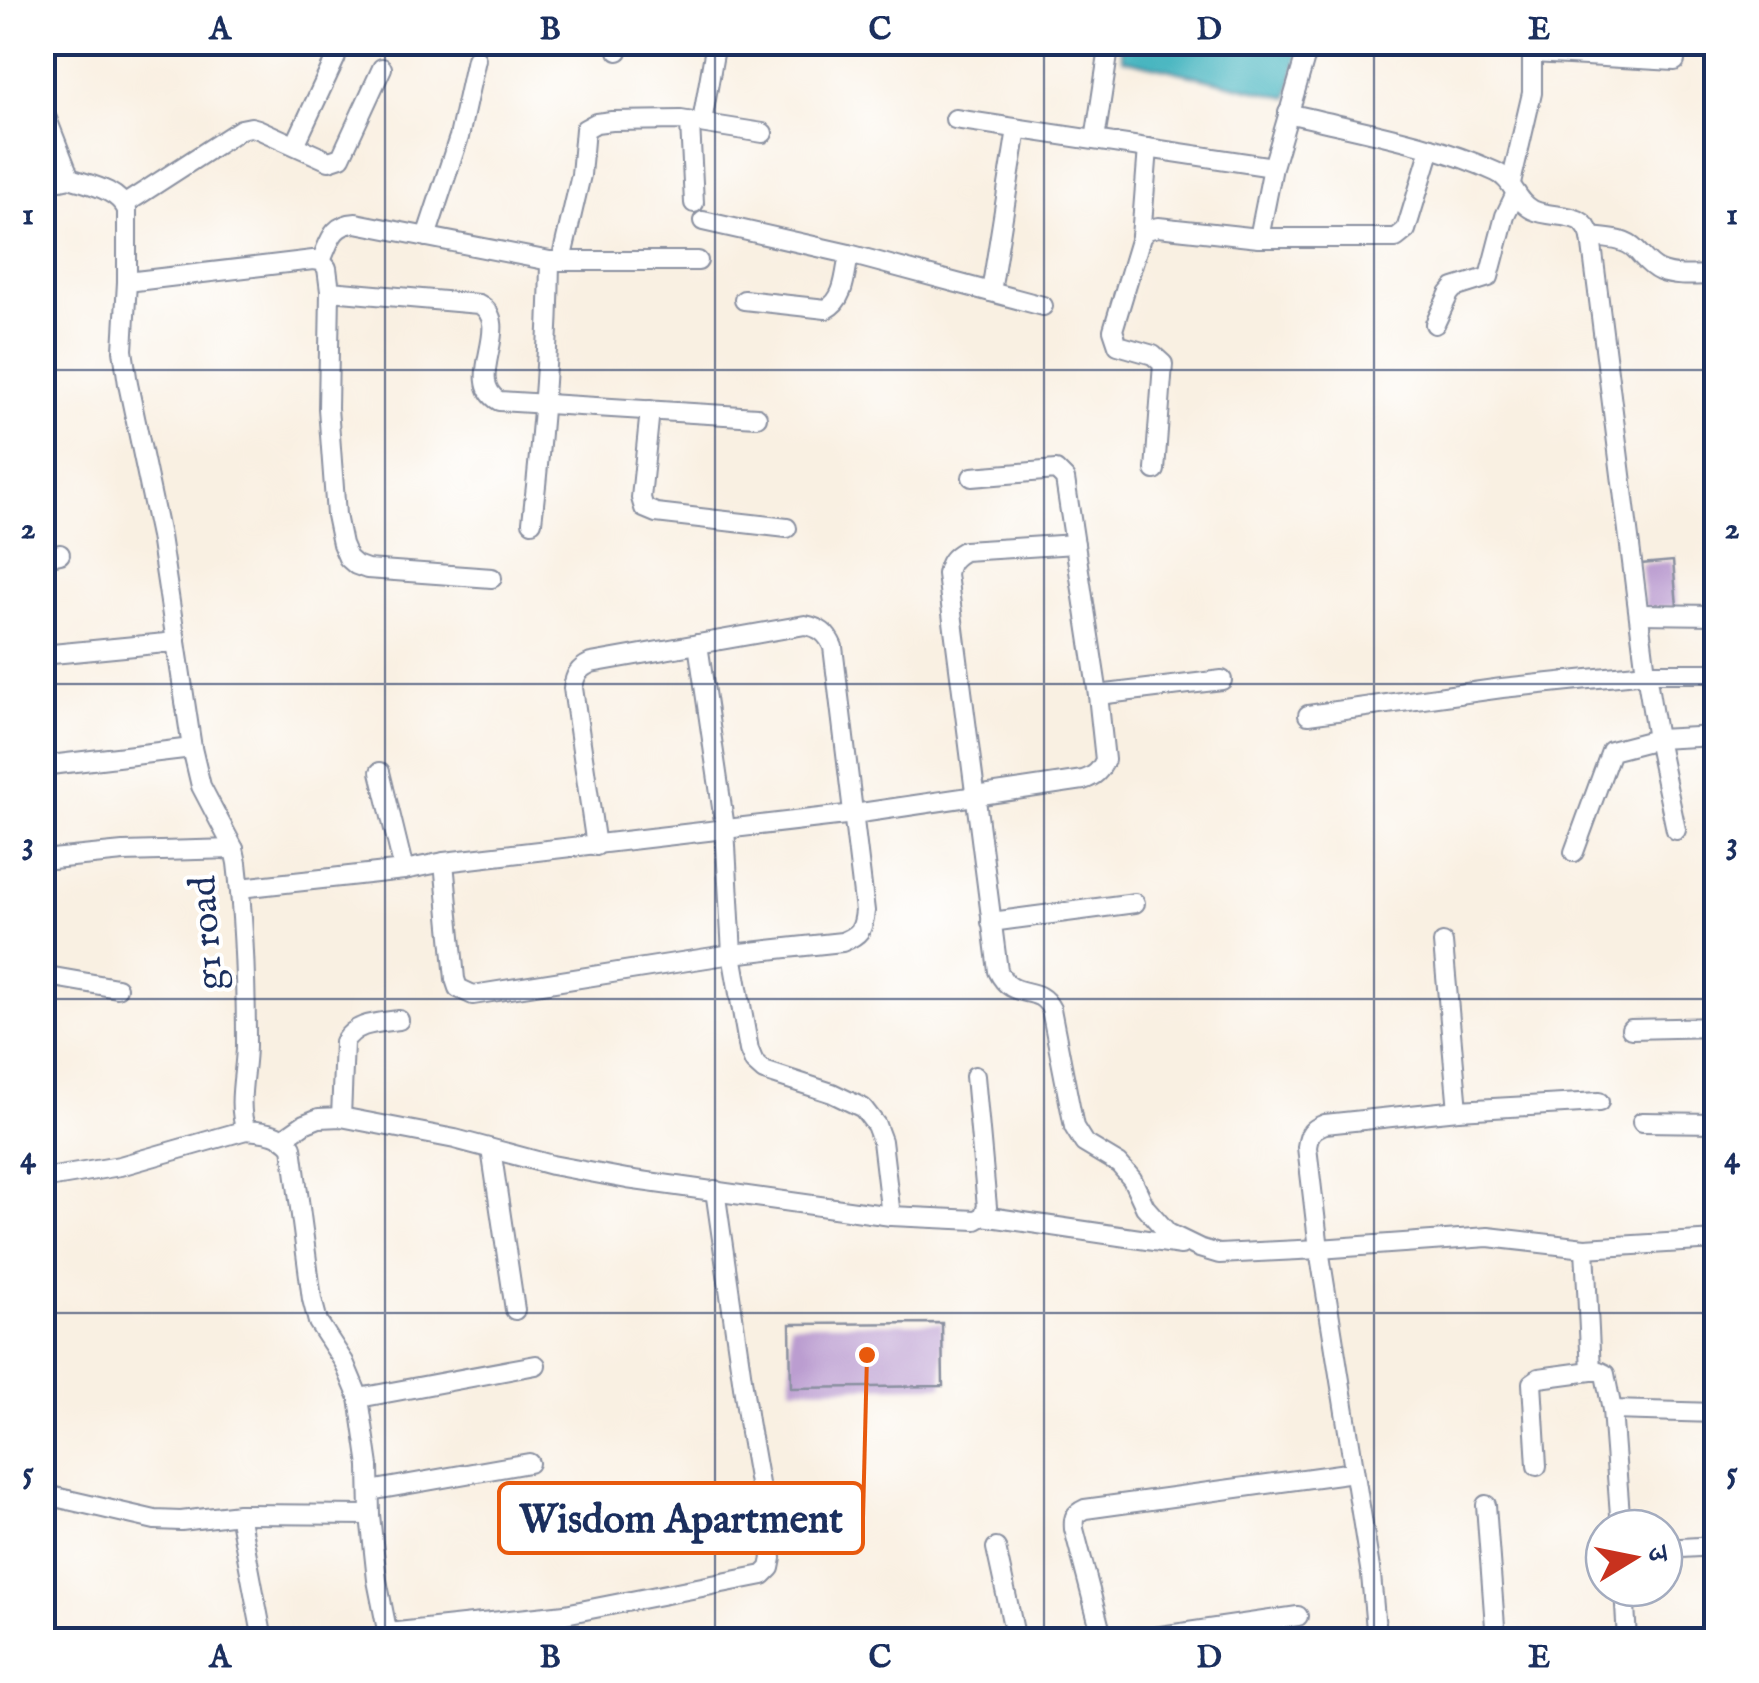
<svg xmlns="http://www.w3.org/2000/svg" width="1759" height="1683" font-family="'IM FELL English','Noto Serif Devanagari',serif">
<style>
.water{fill:#47b5c0;stroke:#31728f;stroke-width:2.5}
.building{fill:#bb9dd0}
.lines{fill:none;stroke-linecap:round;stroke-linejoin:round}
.street-casing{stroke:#8a90a0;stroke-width:22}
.street{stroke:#fff;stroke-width:18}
.grid{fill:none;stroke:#1b2f5e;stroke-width:2.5;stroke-opacity:0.55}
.labels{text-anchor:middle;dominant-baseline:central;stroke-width:8;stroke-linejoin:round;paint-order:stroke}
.street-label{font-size:38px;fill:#1b2f5e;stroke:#fff}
.leader{fill:none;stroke:#e8590c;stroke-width:4}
.callout-dot{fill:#e8590c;stroke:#fff;stroke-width:4}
.callout{fill:#fff;stroke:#e8590c;stroke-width:4}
.callout-label{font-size:40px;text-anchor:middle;font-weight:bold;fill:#1b2f5e}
.neatline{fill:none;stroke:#1b2f5e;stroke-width:4}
.grid-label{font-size:32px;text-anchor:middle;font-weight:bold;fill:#1b2f5e}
</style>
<rect width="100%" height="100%" fill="#fff"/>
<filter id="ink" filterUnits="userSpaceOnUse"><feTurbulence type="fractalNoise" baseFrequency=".01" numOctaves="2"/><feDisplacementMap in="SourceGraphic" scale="20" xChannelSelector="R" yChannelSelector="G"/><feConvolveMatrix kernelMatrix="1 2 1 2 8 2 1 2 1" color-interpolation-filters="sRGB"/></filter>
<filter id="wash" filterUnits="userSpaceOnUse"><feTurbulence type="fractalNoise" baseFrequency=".0048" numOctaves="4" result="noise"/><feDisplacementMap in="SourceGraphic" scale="40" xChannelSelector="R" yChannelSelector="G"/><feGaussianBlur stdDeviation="2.25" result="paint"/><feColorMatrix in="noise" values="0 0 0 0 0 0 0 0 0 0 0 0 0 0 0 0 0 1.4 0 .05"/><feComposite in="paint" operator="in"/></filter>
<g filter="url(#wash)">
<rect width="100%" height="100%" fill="#f9f0e2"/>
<polygon class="water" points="1119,43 1301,43 1288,98 1123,59"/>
<g id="blocks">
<g class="building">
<polygon points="1673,561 1677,606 1645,609 1641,564"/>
<polygon points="942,1323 943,1386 791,1388 790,1324"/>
</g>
</g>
</g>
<g filter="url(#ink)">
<use href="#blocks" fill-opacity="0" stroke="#8a90a0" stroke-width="2.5"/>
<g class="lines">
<g class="street-casing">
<g id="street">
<polyline points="618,51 620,42"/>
<polyline points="1533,53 1675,61"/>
<path d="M42 106 70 178C90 185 117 189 127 210V282L123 350 128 384 160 536 192 748 201 786 234 849 237 863C244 923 246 984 246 1045 246 1072 236 1104 246 1130 264 1132 279 1132 292 1147L312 1299 318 1322 344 1362 359 1398 369 1466 370 1515 377 1580 389 1640"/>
<path d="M1288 113C1357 130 1431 142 1496 172 1514 180 1515 201 1533 210 1554 220 1584 209 1591 237L1646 673 1657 739 1676 830"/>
<polyline points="955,119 1273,167"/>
<polyline points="1095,140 1110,42"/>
<polyline points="295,145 336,57"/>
<polyline points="1511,183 1532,93 1532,42"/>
<polyline points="42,184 70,178"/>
<polyline points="694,203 690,123 702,122 716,42"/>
<polyline points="125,204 241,129 251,127 258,129 329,161 341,157 382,68"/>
<polyline points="703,221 849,254 1043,306"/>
<polyline points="426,237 459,137 476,59"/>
<polyline points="1141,237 1148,148"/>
<path d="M1591 237C1607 239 1624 238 1636 250 1644 258 1649 266 1660 271 1677 278 1699 275 1716 275"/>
<polyline points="1259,238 1273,167 1306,54"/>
<path d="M321 261C330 241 332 224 356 223L550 261H698"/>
<polyline points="561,261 581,175 585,129 596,123 612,121 681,120 763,133"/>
<polyline points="127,282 313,260 321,261 327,268 330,291 328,408 336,515 342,544 348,558 356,565 367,569 492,578"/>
<path d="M330 291 479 304C515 324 463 380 499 401L757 417"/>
<polyline points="991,292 1017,129"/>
<path d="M744 300 826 309C845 300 845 274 849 254"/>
<polyline points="1435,324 1449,294 1454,288 1489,277 1505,216 1516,193"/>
<polyline points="650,410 641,498 644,508 656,513 787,528"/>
<polyline points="1155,470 1163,364 1153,355 1118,345 1113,330 1141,237 1147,230 1158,227 1259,238 1396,238 1406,230 1431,148"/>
<path d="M532 522C542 435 549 349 550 261"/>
<path d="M1075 544 964 551C953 557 949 562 947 574L998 971C1013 1003 1038 982 1051 1009L1074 1127 1084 1143 1119 1164 1132 1179 1145 1207 1168 1233 1199 1248 1219 1254 1319 1249 1488 1237 1585 1248"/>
<polyline points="42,558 60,554"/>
<polyline points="1639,614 1716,615"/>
<polyline points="698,644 725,828 732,954 749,1050 754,1062 764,1071 832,1093 863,1108 876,1125 882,1141 891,1216"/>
<polyline points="42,655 176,642"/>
<polyline points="1098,695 1222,680"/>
<polyline points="1308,715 1502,688 1646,673 1716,673"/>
<polyline points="42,766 192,748"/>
<polyline points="380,772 404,870"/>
<polyline points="1574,852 1611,751 1657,739 1716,736"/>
<polyline points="42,860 123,852 234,849"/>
<path d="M444 862 455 979 458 988 473 995 732 954 842 942C860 935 863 930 865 911L833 647C827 633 820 628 805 625L591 663C578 669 575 675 573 688L596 846"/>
<path d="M240 888 404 870 444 862 854 814 1083 780C1095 776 1100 771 1105 760L1098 695 1065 479 1056 470 972 477"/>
<polyline points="991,922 1135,903"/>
<polyline points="1443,943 1458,1110"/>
<polyline points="42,975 117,988"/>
<polyline points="1631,1029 1716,1027"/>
<path d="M341 1117 344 1042C356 1022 378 1023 399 1020"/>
<polyline points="1642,1122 1716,1123"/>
<polyline points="284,1138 304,1124 319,1118 341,1117 455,1139 552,1165 627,1179 891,1216 976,1220 983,1216 987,1207 975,1076"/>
<polyline points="491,1149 515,1310"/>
<polyline points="42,1179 120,1166 246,1130"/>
<polyline points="983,1216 1181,1245"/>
<polyline points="1591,1371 1585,1248 1716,1240"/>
<polyline points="359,1398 536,1365"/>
<polyline points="1612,1410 1716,1413"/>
<polyline points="1537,1466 1532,1383 1539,1378 1591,1371 1599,1371 1605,1374 1612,1410 1621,1528"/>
<polyline points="370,1491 529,1463"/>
<polyline points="42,1494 155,1520 181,1521 239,1514 370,1515"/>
<polyline points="1486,1505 1496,1640"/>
<polyline points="239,1514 263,1640"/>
<polyline points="996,1548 1016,1640"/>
<polyline points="1664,1549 1716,1546"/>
<polyline points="42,1573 44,1496"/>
<polyline points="1624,1588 1627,1640"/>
<polyline points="388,1633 565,1614 763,1575 770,1568 772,1558 748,1421 715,1190"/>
<path d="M1103 1640 1074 1529C1073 1518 1074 1514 1085 1509L1354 1472"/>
<polyline points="1133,1640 1298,1616"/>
<path d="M1377 1640 1371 1575 1319 1249 1307 1147C1309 1133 1312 1129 1325 1124L1458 1110 1599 1102"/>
</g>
</g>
<use href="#street" class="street"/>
</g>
</g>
<path class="grid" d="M385 42V1640M715 42V1640M1044 42V1640M1374 42V1640M42 370H1716M42 684H1716M42 999H1716M42 1313H1716"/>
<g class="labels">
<g class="street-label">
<text transform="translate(208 933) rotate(-94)">g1 road</text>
</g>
</g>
<path class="leader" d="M867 1355L863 1518"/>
<circle class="callout-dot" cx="867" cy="1355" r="10"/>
<rect class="callout" x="499" y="1483" width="364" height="70" rx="10"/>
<g class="callout-label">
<text x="681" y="1532">Wisdom Apartment</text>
</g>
<rect width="1759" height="1683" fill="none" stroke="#fff" stroke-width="110"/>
<g transform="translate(1634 1558) rotate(80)"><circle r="48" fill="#ffffff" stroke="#a4acbf" stroke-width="2.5"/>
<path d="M0-8L18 38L0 25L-18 38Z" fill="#c8321e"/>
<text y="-15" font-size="28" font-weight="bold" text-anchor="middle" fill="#1b2f5e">उ</text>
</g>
<rect x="55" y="55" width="1649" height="1573" class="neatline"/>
<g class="grid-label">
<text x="220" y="39">A</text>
<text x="550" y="39">B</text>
<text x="880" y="39">C</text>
<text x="1209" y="39">D</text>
<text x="1539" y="39">E</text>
<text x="28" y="224">1</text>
<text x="1732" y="224">1</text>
<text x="28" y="538">2</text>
<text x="1732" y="538">2</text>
<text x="28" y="853">3</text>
<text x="1732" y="853">3</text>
<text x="28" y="1167">4</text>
<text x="1732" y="1167">4</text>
<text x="28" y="1482">5</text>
<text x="1732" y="1482">5</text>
<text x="220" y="1667">A</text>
<text x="550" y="1667">B</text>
<text x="880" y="1667">C</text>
<text x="1209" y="1667">D</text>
<text x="1539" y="1667">E</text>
</g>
</svg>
